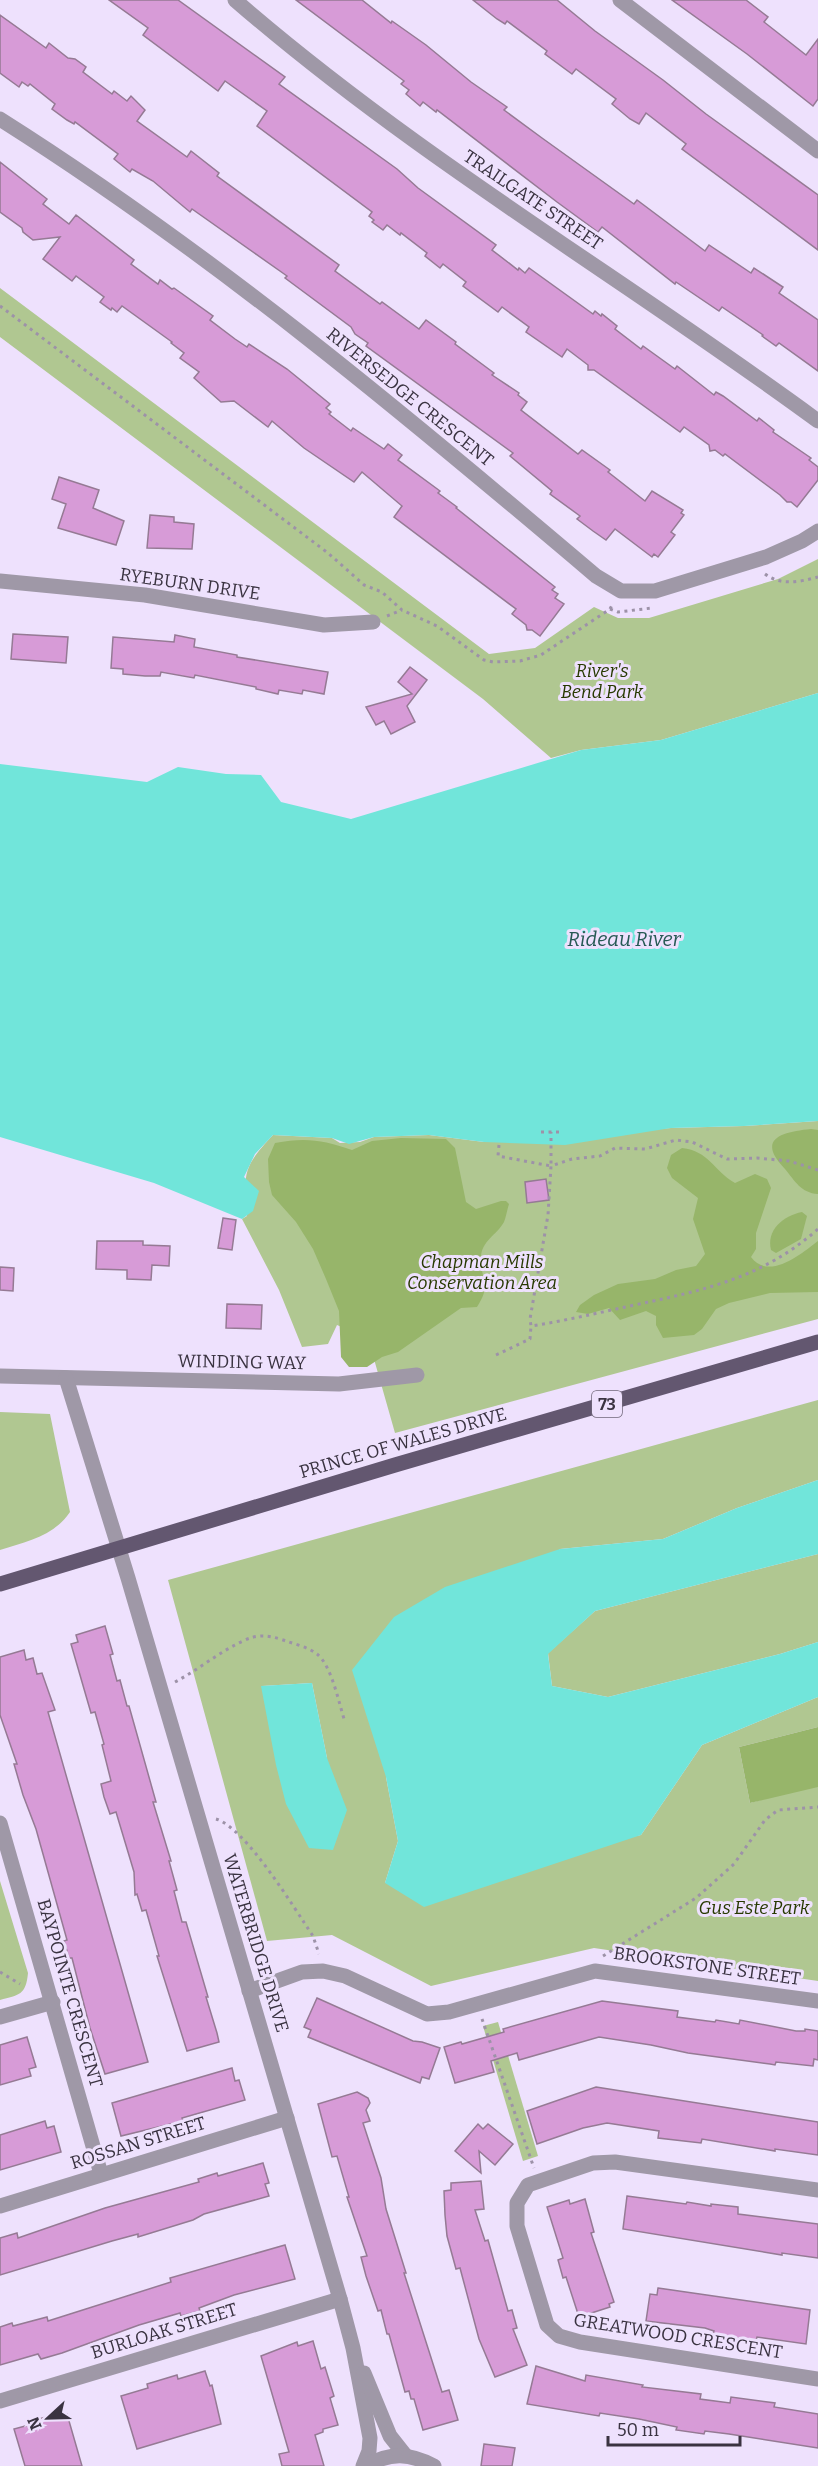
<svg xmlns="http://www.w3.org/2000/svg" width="818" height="2466" font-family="Bitter,serif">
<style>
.green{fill:#b0c791;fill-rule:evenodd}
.forest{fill:#97b56a}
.water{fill:#71e5da}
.building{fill:#d79bd7;stroke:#957a94;stroke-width:1.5}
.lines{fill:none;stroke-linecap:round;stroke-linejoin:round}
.path{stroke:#9d92a8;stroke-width:3;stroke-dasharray:3 4.5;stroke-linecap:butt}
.minor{stroke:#9f98a7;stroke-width:15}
.major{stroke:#635770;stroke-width:15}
.labels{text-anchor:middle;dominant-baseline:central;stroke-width:6;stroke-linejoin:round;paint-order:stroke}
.shield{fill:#eee1fd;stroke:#706779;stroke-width:1.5}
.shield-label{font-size:16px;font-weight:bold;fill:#3a3341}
.street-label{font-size:18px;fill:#3a3341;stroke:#eee1fd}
.park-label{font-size:18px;font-style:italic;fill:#273900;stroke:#eee1fd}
.water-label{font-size:20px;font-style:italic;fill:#265954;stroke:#eee1fd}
</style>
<rect width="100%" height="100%" fill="#eee1fd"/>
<g class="green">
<polygon points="0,288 489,654 535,648 594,607 618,618 649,618 778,579 818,559 818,693 661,740 581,750 551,758 483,699 0,337"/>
<path d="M818 1121V1319L395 1433 368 1338 337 1325 328 1344 302 1347 279 1290 242 1219 247 1216C244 1173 242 1168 273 1135L332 1138 340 1143 360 1142 374 1137 429 1135 484 1142 671 1128 744 1126Z"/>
<path d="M818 1400V1480L737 1508 663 1539 560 1549 386 1777 398 1841 385 1883 641 1835 702 1745 818 1697V1727L739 1747 750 1803 818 1784V1981L594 1948 431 1986 332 1935 267 1941 168 1580ZM312 1683 327 1758 262 1686Z"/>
<path d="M0 1412 50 1414 70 1512C53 1537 27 1541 0 1550Z"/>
<polygon points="818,1554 818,1642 780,1654 608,1697 552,1686 548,1653 595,1611"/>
<path d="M0 1881 28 1973C26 1995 19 1995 0 2000Z"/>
<polygon points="498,2022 538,2156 523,2161 483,2026"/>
</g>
<g class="forest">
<path d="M811 1129 818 1130V1194C801 1193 795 1181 785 1169 756 1139 781 1132 811 1129Z"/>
<path d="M401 1138 446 1139 455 1148 466 1202 476 1209 501 1201H506L509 1204C507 1210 506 1217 504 1222 497 1235 481 1241 481 1258 480 1281 493 1282 477 1307L461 1308 398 1352 382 1357 367 1367H349L341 1357 339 1311 326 1279 313 1249 296 1222 272 1195 269 1182 268 1159 275 1143C306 1137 323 1140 352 1150L372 1141Z"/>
<path d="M682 1148C709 1151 713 1170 735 1183L755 1174 767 1179 771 1188 756 1233V1249L751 1257C769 1281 801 1254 818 1241V1292L770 1293 729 1303 716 1309 702 1329 694 1335 663 1338 656 1325V1316L646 1311 620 1320 609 1308 588 1314 576 1312 580 1305 594 1295 618 1284 655 1279 676 1270 696 1266 705 1254 693 1219 698 1198 672 1178 667 1168 671 1155Z"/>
<path d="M802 1212 807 1216 801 1239 776 1253 771 1250C766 1230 783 1216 802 1212Z"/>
<polygon points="818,1727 818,1787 750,1803 739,1747"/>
</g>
<g class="water">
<polygon points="818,693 818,1121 744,1126 671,1128 565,1145 484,1142 429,1135 374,1137 349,1144 332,1138 273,1135 255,1154 244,1177 259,1191 253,1211 242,1219 154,1183 0,1137 0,764 147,782 178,767 226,774 261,775 281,802 351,819 581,750 661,740"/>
<polygon points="818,1480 818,1554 595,1611 548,1654 552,1686 608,1697 780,1654 818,1642 818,1697 702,1745 641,1835 424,1907 385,1883 398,1841 386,1777 352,1670 394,1617 445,1587 560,1549 663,1539 737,1508"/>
<polygon points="312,1683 327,1758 347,1810 333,1850 309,1848 286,1804 276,1765 261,1686"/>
</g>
<g class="building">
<polygon points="109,0 178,0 285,77 279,84 397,169 418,188 496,245 492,250 518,270 519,268 525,273 529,268 593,314 595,311 601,316 602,314 617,326 615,329 641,349 643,346 675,369 677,366 714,395 716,392 723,396 757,421 759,418 774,430 773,432 811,458 809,460 818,467 818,480 797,507 791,502 787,502 780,495 725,454 723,456 715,450 710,451 709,445 684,427 680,432 594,370 588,370 588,365 567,349 562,357 526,332 529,327 502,307 498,312 463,286 466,282 443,264 440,268 425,256 427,253 401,233 400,235 387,225 383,230 372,222 374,220 369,216 372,212 257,126 267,111 225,81 218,91 143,35 148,28"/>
<polygon points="296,0 362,0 391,23 392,21 426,45 471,82 507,107 504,110 542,138 634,204 637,200 705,251 709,245 751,273 754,268 783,287 779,293 818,320 818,371 779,343 776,346 762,336 763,335 722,307 719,311 676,282 675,284 602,227 598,232 557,202 437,110 436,112 423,102 420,106 406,94 409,90 401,84 404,81"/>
<polygon points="473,0 557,0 595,31 663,80 706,114 818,195 818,250 682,149 686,144 646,113 639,124 630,119 612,104 616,99 576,69 572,74 545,54 547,51 507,21 505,24 497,19"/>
<polygon points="672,0 746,0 768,17 764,22 806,55 818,39 818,99 813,106 747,54"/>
<polygon points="0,15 46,48 49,43 68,58 75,59 86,67 83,72 112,94 114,91 127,101 131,96 145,110 137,121 187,157 191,151 219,173 217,176 339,265 335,271 380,304 382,302 419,329 426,320 456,342 455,344 494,373 492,375 519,393 518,395 527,402 521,410 578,454 582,450 610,470 608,472 645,501 652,491 683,510 681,513 684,515 671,532 675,535 658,557 654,554 652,557 615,529 606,540 593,531 577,519 580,516 550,494 552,491 510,456 513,453 366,346 368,343 355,334 351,327 285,278 287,276 192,209 190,212 153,181 132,169 130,172 114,159 118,154 75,122 74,124 67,120 52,109 55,104 30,84 28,86 22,82 19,87 0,73"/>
<polygon points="0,162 47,199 43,204 69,224 76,215 134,260 131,264 158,284 160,280 172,289 174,288 213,316 210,320 235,339 247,347 249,344 287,369 330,404 326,408 331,412 329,414 351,431 353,428 384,449 388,444 402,455 398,460 440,491 438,493 457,507 456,508 555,587 552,590 558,594 555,598 564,604 540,636 532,630 527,630 526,625 512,614 516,609 394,517 402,506 362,472 354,482 304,448 272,421 268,427 234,401 221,402 194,378 199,372 180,358 184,353 171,343 172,342 122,306 117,312 112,308 111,310 100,302 104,297 76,276 72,281 43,259 60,237 33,240 23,232 22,228 0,212"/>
<polygon points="59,477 99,490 93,508 124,521 116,545 58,528 66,504 52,499"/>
<polygon points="150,515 174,517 174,522 194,524 192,549 147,548"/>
<polygon points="13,634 68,637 66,663 11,659"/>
<polygon points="175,635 195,639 194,647 237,655 237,657 328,672 324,694 303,690 302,694 279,690 278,694 256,689 256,687 195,675 194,678 161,672 160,676 145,676 123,674 123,669 111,668 113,637 174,642"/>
<polygon points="410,667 427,680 407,706 415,722 391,734 384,721 376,725 366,707 412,694 398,682"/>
<polygon points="546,1179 549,1200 527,1203 525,1182"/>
<polygon points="223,1218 236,1220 232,1250 218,1248"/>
<polygon points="97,1241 143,1241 143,1245 170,1246 169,1266 152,1265 151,1280 127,1279 127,1270 96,1269"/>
<polygon points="0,1267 14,1268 13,1291 0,1290"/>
<polygon points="227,1304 262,1305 261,1329 226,1328"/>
<polygon points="105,1626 113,1654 110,1655 117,1681 120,1680 127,1706 129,1706 156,1802 153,1802 171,1861 169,1861 177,1890 174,1891 182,1922 186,1922 208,1997 206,1997 217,2033 219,2042 187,2051 157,1956 159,1956 146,1910 142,1911 137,1894 135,1895 134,1872 116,1812 110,1814 104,1797 101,1784 111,1781 102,1745 104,1744 95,1712 91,1713 71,1644 78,1642 76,1635"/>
<polygon points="24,1650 26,1660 33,1658 37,1674 42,1673 55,1710 48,1712 148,2062 105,2074 90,2028 72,1958 69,1958 64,1941 67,1940 36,1829 23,1795 14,1764 17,1764 0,1715 0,1657"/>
<polygon points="317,1998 413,2041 422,2042 440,2048 429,2079 422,2077 420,2083 308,2037 311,2030 304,2027"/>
<polygon points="602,2001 678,2011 677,2017 715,2022 716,2020 739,2024 740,2020 796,2031 805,2031 805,2029 818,2031 818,2060 814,2059 813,2066 776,2062 775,2065 770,2064 688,2053 651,2045 599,2037 519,2060 517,2053 491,2061 494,2072 455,2083 444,2047 461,2042 462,2044 504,2032 503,2029"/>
<polygon points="27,2037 36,2067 29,2069 31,2076 0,2085 0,2045"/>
<polygon points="232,2068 235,2081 239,2080 245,2100 182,2118 183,2121 121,2136 112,2103"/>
<polygon points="596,2087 818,2122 818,2155 775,2149 775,2151 702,2139 701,2143 658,2138 659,2131 607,2123 583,2128 537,2144 527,2111"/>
<polygon points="357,2092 368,2098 370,2103 366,2110 370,2121 363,2123 381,2178 386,2209 406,2273 404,2273 442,2392 449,2390 458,2420 423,2430 414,2399 411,2399 409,2391 405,2392 389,2334 387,2334 381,2310 378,2311 366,2276 361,2257 367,2256 347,2197 349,2197 337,2156 332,2157 318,2104"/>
<polygon points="45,2121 47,2128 54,2126 61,2152 0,2170 0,2135"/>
<polygon points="478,2124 483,2129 488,2124 513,2144 495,2165 479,2151 481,2173 455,2151"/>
<polygon points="263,2163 269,2183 265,2184 269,2196 204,2214 193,2220 138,2237 138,2234 112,2241 0,2275 0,2238 17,2233 18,2238 105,2208 199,2182 198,2179 217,2173 218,2176"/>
<polygon points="481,2181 484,2209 475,2210 485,2241 488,2240 508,2311 512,2310 517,2328 513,2329 527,2365 495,2377 479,2339 460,2268 456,2269 447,2236 445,2215 444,2191 451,2190 451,2183"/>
<polygon points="627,2196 686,2204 687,2202 711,2206 711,2204 738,2207 738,2214 818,2224 818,2258 782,2253 782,2255 623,2229"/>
<polygon points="585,2199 594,2232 591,2233 614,2302 609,2304 610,2307 579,2317 566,2277 563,2278 558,2260 563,2258 547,2207 569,2200 570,2204"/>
<polygon points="285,2245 295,2279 234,2295 199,2308 200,2311 181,2316 180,2313 139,2325 62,2353 41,2359 38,2354 0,2365 0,2327 12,2323 13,2326 47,2317 48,2321 171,2282 170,2278"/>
<polygon points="658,2288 810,2310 806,2344 757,2337 756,2340 737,2338 713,2333 714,2331 705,2328 646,2321 650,2294 657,2295"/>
<polygon points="313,2341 321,2369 325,2367 334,2396 330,2398 338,2425 323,2429 323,2432 315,2435 324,2466 282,2466 279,2454 289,2452 261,2356 297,2342 298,2346"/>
<polygon points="536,2366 585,2381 586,2375 643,2385 642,2387 701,2394 700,2399 730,2403 731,2397 775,2403 774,2407 818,2414 818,2448 729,2434 705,2431 704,2434 676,2430 677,2427 639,2419 600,2413 599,2416 527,2404"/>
<polygon points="205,2371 210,2386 212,2385 221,2424 137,2449 121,2396 148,2388 147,2384 177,2375 178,2379"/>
<polygon points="67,2414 82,2466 25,2466 14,2429 29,2425 28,2422 50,2416 51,2419"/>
<polygon points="484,2444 515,2448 512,2466 481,2466"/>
</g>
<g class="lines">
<g class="path">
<polyline points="0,306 328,553 364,585 382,592 402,610 437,626 484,660 493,662 520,661 541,655 610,609 612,605"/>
<path d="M765 574C781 586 799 582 818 577"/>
<polyline points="610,609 618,612 652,608"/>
<polyline points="387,616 402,610"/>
<polyline points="541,1132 561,1132"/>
<polyline points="499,1145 498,1156 551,1166 551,1132"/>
<path d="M818 1170 789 1161 757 1158 727 1159 692 1142 676 1140 645 1149 615 1148 600 1156 572 1159 551 1166 548 1215 530 1319 531 1326C564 1321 597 1313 630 1306 700 1291 762 1279 818 1229"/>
<polyline points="496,1355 530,1339 531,1326"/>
<path d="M175 1682C198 1670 219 1652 243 1641 257 1634 268 1635 283 1640 294 1644 308 1647 317 1654 332 1666 339 1704 345 1722"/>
<path d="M216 1819C246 1828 294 1908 313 1936L319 1954"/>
<polyline points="603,1956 696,1898 734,1864 765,1820 778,1810 818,1807"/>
<polyline points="0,1972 20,1984"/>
<polyline points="482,2019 534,2168"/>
</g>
<g class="minor">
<path d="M235 0C417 158 625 279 818 421"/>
<polyline points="620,0 818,151"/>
<path d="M0 119C212 253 405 414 596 576L621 591H655L766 557 802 541 818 531"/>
<polyline points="0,581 145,595 324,625 373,622"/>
<polyline points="0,1376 339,1384 417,1375"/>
<polyline points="66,1378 128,1578 340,2299 353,2348 370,2438 369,2451 363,2466"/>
<polyline points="0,1823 101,2174"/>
<polyline points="249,1991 302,1972 323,1971 345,1976 427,2014 449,2012 595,1971 818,2001"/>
<polyline points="0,2017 53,2002"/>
<polyline points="818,2190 615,2162 593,2163 528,2185 517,2203 517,2226 547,2325 559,2336 580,2342 818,2379"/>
<polyline points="0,2206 287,2118"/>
<polyline points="364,2373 390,2436 405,2455"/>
<polyline points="0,2401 340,2299"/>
<path d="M366 2466C390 2452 410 2453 434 2466"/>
</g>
<polyline class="major" points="0,1584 395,1465 818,1342"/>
</g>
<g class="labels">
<rect class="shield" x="592" y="1391" width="30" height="26" rx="4.5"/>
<g class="shield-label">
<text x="607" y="1404">73</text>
</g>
<g class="street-label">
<text transform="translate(533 200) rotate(34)">TRAILGATE STREET</text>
<text transform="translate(410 397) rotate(39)">RIVERSEDGE CRESCENT</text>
<text transform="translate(190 584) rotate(8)">RYEBURN DRIVE</text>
<text transform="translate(242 1362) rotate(1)">WINDING WAY</text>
<text transform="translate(403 1443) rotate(-16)">PRINCE OF WALES DRIVE</text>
<text transform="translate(256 1943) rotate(73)">WATERBRIDGE DRIVE</text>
<text transform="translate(707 1966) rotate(8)">BROOKSTONE STREET</text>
<text transform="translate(70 1993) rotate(74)">BAYPOINTE CRESCENT</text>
<text transform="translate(138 2143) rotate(-17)">ROSSAN STREET</text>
<text transform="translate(164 2331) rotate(-17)">BURLOAK STREET</text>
<text transform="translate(678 2336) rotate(9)">GREATWOOD CRESCENT</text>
</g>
<g class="park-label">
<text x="602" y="671">River's<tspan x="602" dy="21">Bend Park</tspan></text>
<text x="482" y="1262">Chapman Mills<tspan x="482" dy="21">Conservation Area</tspan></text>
<text x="754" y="1908">Gus Este Park</text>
</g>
<g class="water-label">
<text x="624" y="939">Rideau River</text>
</g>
</g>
<g transform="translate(48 2418) rotate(248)" stroke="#eee1fd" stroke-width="4.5" paint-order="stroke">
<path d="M0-4.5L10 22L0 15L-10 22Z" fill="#3a3341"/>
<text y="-9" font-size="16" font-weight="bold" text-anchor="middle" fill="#3a3341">N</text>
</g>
<path d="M608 2436v9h132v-9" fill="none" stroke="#3a3341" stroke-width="3"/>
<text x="617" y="2436" font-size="18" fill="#3a3341" stroke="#eee1fd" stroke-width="4.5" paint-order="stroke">50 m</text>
</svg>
